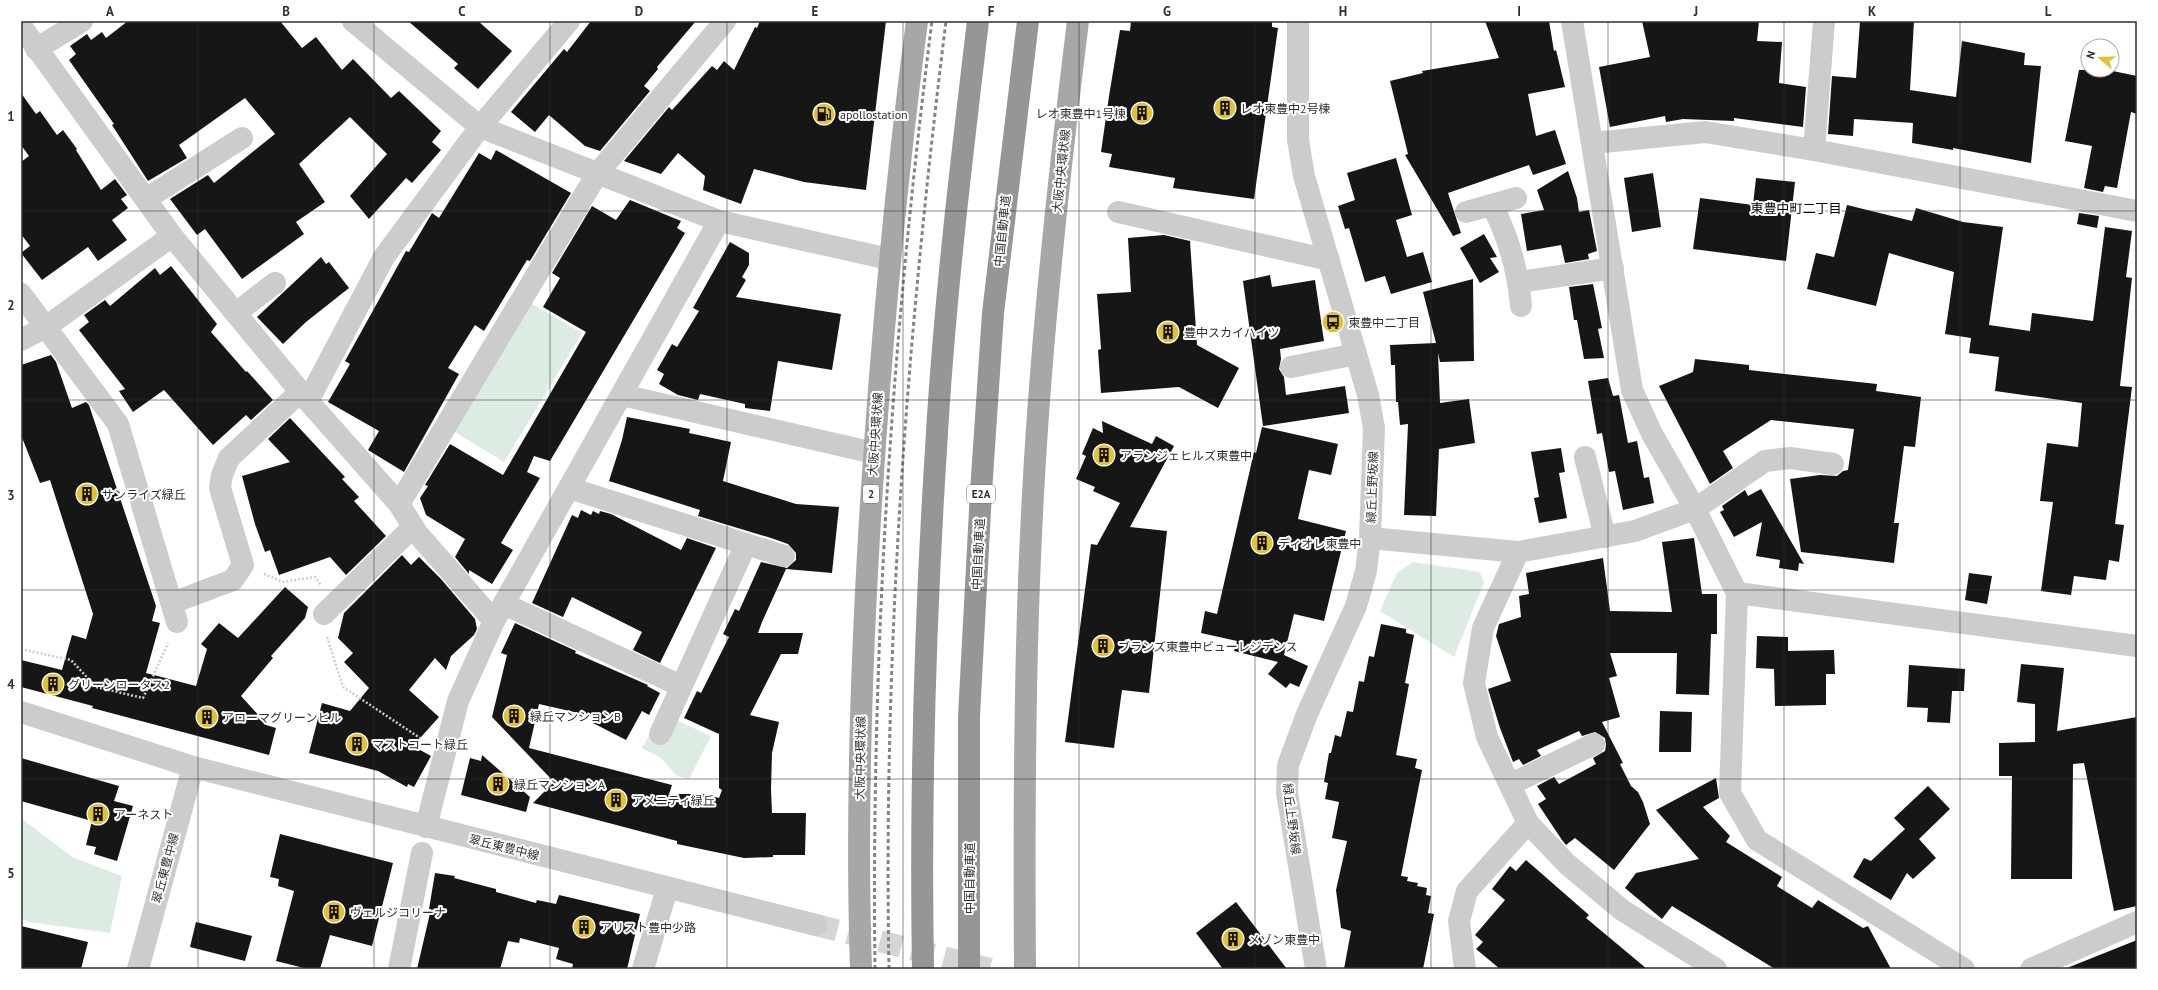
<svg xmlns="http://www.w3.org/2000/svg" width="2158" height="990" font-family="'PT Sans','Noto Sans JP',sans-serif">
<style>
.green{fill:#ddece2}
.building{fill:#161616}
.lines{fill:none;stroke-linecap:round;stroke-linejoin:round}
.minor-tunnel{stroke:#d5d5d5;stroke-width:22;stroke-dasharray:22 11;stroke-linecap:butt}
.path{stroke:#ccc;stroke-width:2.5;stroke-dasharray:2 2;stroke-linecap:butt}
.minor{stroke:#ccc;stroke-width:22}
.major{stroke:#a7a7a7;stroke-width:22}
.highway{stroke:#969696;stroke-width:22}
.rail{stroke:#848484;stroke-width:3;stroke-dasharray:4 3;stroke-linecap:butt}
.grid{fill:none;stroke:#2f2f2f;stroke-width:1;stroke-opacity:0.55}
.labels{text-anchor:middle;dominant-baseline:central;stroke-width:4;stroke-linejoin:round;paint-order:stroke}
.shield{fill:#fff;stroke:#6d6d6d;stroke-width:1}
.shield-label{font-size:11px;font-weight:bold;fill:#2f2f2f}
.poi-label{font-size:12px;fill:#2f2f2f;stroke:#fff;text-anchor:start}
.street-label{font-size:12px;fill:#2f2f2f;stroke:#fff}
.neighbourhood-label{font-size:13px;fill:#000;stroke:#fff}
.neatline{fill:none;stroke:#2f2f2f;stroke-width:1.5}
.grid-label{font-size:13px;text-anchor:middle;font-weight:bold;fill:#2f2f2f}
</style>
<rect width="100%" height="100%" fill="#fff"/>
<g class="green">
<polygon points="529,302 582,333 504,462 450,429"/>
<polygon points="1413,562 1480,572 1484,582 1454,657 1380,611 1397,573"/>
<polygon points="674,719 711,736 689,779 677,776 661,758 642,748 650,734"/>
<polygon points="21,818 72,857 122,876 110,933 29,922 21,918"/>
</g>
<g class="building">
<polygon points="128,21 280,21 302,48 316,37 342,70 353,59 391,98 399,91 441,131 432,142 441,150 412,183 406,178 369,219 350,196 387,154 350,117 299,164 325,202 296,222 304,234 242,279 205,229 197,235 170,199 208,175 214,183 275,134 245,98 179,145 187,158 148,181 112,125 114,124 69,60 76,54 70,46 87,34 91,40 102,32 106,38"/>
<polygon points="408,21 478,21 512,51 478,89 454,68 458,64"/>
<polygon points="591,21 696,21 657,67 658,69 644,86 650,91 600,151 585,146 549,115 535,132 511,112 564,49 567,52"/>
<polygon points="760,21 886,21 866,190 804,182 754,169 741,204 703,190 705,176 678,153 661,174 624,161 669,107 672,110 712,66 717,70 724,61 734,70 755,27 757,28"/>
<polygon points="1131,21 1272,21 1272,27 1278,28 1254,199 1173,188 1175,178 1109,167 1112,154 1101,152 1109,96 1120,30 1130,31"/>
<polygon points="1485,21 1549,21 1554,51 1556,50 1565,87 1528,94 1536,136 1555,130 1566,164 1533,175 1529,165 1448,193 1461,233 1453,236 1405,155 1408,154 1390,81 1423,73 1422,71 1499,58"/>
<polygon points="1642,21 1759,21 1757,41 1782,42 1779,83 1806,87 1803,127 1734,118 1734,121 1683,119 1666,122 1665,116 1610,127 1599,67 1650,57"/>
<polygon points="1860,21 1914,21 1910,90 1956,97 1962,41 2025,53 2024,65 2041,66 2031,163 1953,148 1953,150 1912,143 1913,123 1854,119 1853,136 1828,134 1832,76 1856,78"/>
<polygon points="2079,70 2108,70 2137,76 2137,114 2131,112 2117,188 2105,186 2103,192 2084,188 2092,146 2065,141"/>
<polygon points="21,93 36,114 40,111 57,135 63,130 77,149 76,150 101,190 115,179 127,195 121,199 128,208 112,220 127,240 98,261 88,247 42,280 21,253 30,246 21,234 21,162 29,156 21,145"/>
<polygon points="496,150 571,193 530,261 527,260 484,331 475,325 448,368 459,374 404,472 368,450 379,431 328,402 350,364 345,361 406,251 409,252 432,213 439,218 479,153 491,160"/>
<polygon points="1396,158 1412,215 1396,220 1407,257 1423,252 1432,282 1391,294 1385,276 1365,282 1349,228 1345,229 1338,206 1355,200 1347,173"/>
<polygon points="1568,171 1577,198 1579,212 1589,210 1597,251 1588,254 1589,259 1565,263 1561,245 1527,251 1521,214 1544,210 1537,190"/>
<polygon points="1653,173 1661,227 1632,232 1624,178"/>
<polygon points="1756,178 1795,182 1786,261 1693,249 1700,198 1753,205"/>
<polygon points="630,200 681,221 677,228 685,233 550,461 534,456 527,472 540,478 501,543 513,550 492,584 469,570 469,574 455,557 465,539 426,515 420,498 428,486 425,485 450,444 503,475 586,332 543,307 560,278 552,273 592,206 616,220"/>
<polygon points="1847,205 1912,221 1916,208 1963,222 2003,227 1989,325 2030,331 2032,313 2093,321 2105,227 2132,231 2126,277 2132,278 2120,386 2132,387 2115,524 2124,525 2119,562 2109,560 2106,580 2074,576 2071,595 2041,591 2053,502 2040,501 2047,443 2078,447 2082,403 1995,391 1999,357 1969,353 1971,338 1945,334 1954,272 1889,253 1876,306 1807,289 1816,253 1834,257"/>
<polygon points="2079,213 2099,216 2097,228 2077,224"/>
<polygon points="1484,234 1497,257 1490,258 1499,272 1480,283 1460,248"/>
<polygon points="1164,235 1190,241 1197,345 1239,368 1218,408 1179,387 1101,393 1098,350 1101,349 1097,294 1131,292 1128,238"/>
<polygon points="730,242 749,253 749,265 742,277 746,280 736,297 841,314 832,370 778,361 770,411 745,408 745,404 700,394 698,400 678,395 659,384 664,374 657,370 672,344 677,347 699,311 693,308"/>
<polygon points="321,257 326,264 329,262 349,288 306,322 283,344 257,317"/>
<polygon points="171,266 217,324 211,332 246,372 247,371 273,400 251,420 246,415 213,445 164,390 133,412 119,391 125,389 79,330 89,322 84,315 105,300 110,306 155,268 160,275"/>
<polygon points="1270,275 1272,287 1315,280 1324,341 1280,349 1281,359 1279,369 1284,377 1286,395 1345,386 1349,413 1263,426 1243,281"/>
<polygon points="1473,279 1474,361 1440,362 1438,353 1440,403 1469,399 1475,443 1439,449 1436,516 1404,515 1408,424 1400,425 1398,402 1396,402 1395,365 1391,365 1390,345 1436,343 1423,292"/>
<polygon points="1593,284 1602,328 1598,329 1604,358 1584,359 1577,320 1574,320 1569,287"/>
<polygon points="51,355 56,362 72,408 86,402 89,405 156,606 152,621 160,623 146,673 196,686 207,649 201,644 219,623 238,638 285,587 308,607 305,618 271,656 273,658 241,696 260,717 267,719 266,725 276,728 269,755 92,708 93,706 21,687 21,660 62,670 72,635 86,639 93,614 50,480 40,483 21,435 21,365"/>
<polygon points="1695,359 1749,365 1749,370 1877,384 1876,391 1921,397 1915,447 1904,446 1894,523 1899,523 1894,563 1801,552 1790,479 1820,475 1837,476 1843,471 1848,470 1854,429 1771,420 1723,451 1733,468 1710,484 1659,386 1693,372"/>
<polygon points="1608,378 1613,396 1619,395 1628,443 1637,441 1644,478 1649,477 1654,503 1623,510 1615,471 1609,472 1602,433 1597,434 1588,381"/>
<polygon points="627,417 690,429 689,433 731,442 723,481 796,504 839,507 832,573 786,569 762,622 758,633 803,633 798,654 781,654 750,715 779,722 772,753 771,789 772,813 806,813 805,855 773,855 773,857 744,858 677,844 677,841 533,803 554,782 492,717 507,655 501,653 515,623 576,651 575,653 648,685 647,686 660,693 649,715 642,711 626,740 593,723 596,717 539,704 529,748 672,785 669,794 704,794 719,798 722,790 719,788 719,734 684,718 697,691 701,693 729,637 723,634 735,609 739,611 761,562 787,568 796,560 796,553 788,544 771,538 698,516 700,510 609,481 622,440"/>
<polygon points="290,418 345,477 342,479 359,497 354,501 386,536 346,575 330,557 279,575 270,550 265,552 255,524 242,476 290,462 268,439"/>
<polygon points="1102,421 1152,444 1156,436 1174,446 1130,527 1167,531 1149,693 1122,690 1114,748 1065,742 1091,544 1097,545 1120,503 1093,491 1095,487 1076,479 1086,456 1082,454 1093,428 1103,433"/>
<polygon points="1262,427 1338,444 1331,475 1309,470 1298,519 1346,531 1324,621 1294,614 1284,655 1308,666 1299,687 1290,683 1286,688 1268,674 1278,662 1234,651 1237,641 1201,633 1205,611 1217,614 1254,452 1256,453"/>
<polygon points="1561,448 1565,472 1559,473 1567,518 1539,523 1534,498 1539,497 1531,452"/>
<polygon points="1761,489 1804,564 1799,563 1798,571 1779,568 1780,560 1756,556 1762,522 1734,537 1720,512 1724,510 1722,506 1745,490 1748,496"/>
<polygon points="581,510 591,515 593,511 599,514 600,511 611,514 681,550 687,538 716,548 660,663 633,650 642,632 572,597 563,617 532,603 572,515 578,518"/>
<polygon points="1694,538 1702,594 1717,594 1717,634 1711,634 1709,695 1676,694 1677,653 1610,653 1617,676 1609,678 1620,717 1602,722 1623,763 1620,764 1631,786 1638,792 1643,802 1650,824 1614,870 1575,838 1566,845 1562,840 1538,804 1546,799 1537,786 1554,777 1559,784 1596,764 1593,758 1605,751 1606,745 1605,738 1595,732 1582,736 1579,731 1537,750 1541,756 1523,765 1519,759 1513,762 1500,728 1488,689 1511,681 1496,636 1499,624 1521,617 1519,596 1529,594 1526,573 1603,558 1610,611 1672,612 1662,542"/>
<polygon points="402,555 411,565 419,557 441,579 475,619 477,629 474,635 451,656 446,670 435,658 409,690 439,717 413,746 431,756 414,787 408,784 407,787 378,771 309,753 322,703 350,711 369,688 344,662 353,653 338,638 344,613"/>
<polygon points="1969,573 1992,576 1987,604 1965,600"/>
<polygon points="1381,624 1406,629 1406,633 1414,635 1405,683 1409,684 1396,755 1417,759 1415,768 1422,770 1401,876 1408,877 1407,881 1418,883 1417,886 1427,888 1426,895 1431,896 1428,913 1434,914 1423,969 1344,969 1351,931 1341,928 1336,890 1347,841 1332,838 1339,802 1325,799 1328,783 1324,782 1329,753 1331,753 1335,735 1341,737 1347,711 1353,712 1359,681 1364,682 1369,656 1374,657"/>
<polygon points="1757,636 1788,637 1788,651 1834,650 1835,674 1826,674 1826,705 1775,706 1774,669 1756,668"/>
<polygon points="2021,664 2064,668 2057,731 2137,717 2137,906 2114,911 2084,763 2073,764 2072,879 2011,879 2012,776 1999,776 1999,743 2035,742 2035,704 2017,702"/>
<polygon points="1909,665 1965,669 1964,691 1952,691 1950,723 1927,722 1928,708 1907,707"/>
<polygon points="1660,711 1692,712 1691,752 1659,752"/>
<polygon points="482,755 530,797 526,812 461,795 470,758 481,761"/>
<polygon points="21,758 119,786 114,801 133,806 117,861 94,854 96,847 86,845 92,821 21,801"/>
<polygon points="1716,778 1719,798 1703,807 1730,836 1726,842 1782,877 1777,886 1812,908 1818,900 1863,928 1868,926 1891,969 1775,969 1672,906 1662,919 1625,888 1636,873 1699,859 1656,810"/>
<polygon points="1928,786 1950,809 1919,839 1936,858 1913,879 1907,873 1891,900 1853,877 1864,858 1871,861 1905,829 1894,818"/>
<polygon points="280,834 393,863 372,946 330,935 320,969 308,969 276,961 294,891 278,886 279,879 270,877"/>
<polygon points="1526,860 1589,915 1586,918 1647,969 1500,969 1476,949 1483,942 1475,935 1505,900 1492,889 1510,866 1516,871"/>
<polygon points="435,873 455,876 454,878 496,889 496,892 536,903 537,900 556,904 559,895 640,914 627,969 572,969 573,964 556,959 559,948 520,938 519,943 508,941 500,969 417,969 431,909 429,909"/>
<polygon points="1236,902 1287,969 1223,969 1196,933"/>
<polygon points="196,922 252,936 245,961 190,947"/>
<polygon points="21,926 88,942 81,969 21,969"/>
<polygon points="2137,940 2137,969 2067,969 2067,968"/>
</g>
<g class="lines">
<polyline class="minor-tunnel" points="816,925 990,969"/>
<g class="path">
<polyline points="264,574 283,582 315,577 321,585"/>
<polyline points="327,637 343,687 423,740"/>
<polyline points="21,649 71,660 96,687 143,698 168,643"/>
</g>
<g class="minor">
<polyline points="353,21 480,127 719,221 889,259"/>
<polyline points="1298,21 1298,140 1304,176 1368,395 1374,428 1370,538 1366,571 1356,606 1307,714 1288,765 1287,793 1316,969"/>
<polyline points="1572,21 1632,390 1652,434 1695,509 1737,593 1730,793 1757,840 1964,969"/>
<polyline points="21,26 172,236 308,401 399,504 417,533 494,621"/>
<polyline points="36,49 82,21"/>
<polyline points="1593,143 1705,132 1814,150 2137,211"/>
<polyline points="1814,150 1824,21"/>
<polyline points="146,199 242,138"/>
<path d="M1492 205C1508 236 1518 271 1521 306"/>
<polyline points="1118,212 1329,260"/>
<polyline points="1466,212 1516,198"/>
<polyline points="1519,282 1613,268"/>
<polyline points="21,294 118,424 177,622"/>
<polyline points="236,313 275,283"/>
<polyline points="21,340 46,327 172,236"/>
<polyline points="1291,367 1356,354"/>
<polyline points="622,395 874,453"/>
<polyline points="308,401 384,257 480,127 569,21"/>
<polyline points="1585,457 1605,537"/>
<polyline points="569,488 784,556"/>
<polyline points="399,504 597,174 725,21"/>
<polyline points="1370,538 1518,552 1635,531 1695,509 1765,461 1790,458 1833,464"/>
<polyline points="1518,552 1483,628 1474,683 1487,737 1528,823 1567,864 1622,910 1716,969"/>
<polyline points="1737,593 2137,646"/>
<polyline points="172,603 233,580 243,565 220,488 222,475 229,458 300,392"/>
<polyline points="504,604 681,686"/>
<polyline points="324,614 413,527"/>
<polyline points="21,712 193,767 816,925"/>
<polyline points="660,734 746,544"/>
<polyline points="1511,784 1594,744"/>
<polyline points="426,827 458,701 494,621 719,221"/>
<polyline points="138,969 193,767"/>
<polyline points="399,969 422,853"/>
<polyline points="643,969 667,889"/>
<polyline points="1465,969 1459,921 1467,891 1528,823"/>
<polyline points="2031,969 2137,922"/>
</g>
<g class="major">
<path d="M861 969C855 789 863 609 876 430 886 293 899 157 917 21"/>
<path d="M1025 969C1024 832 1024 695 1030 558 1037 379 1056 199 1078 21"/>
</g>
<g class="highway">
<path d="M923 969C920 795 925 622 936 449 944 306 961 163 978 21"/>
<polyline points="969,969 969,716 981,492 993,313 1028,21"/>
</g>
<g class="rail">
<path d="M875 969C871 651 892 336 932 21"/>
<path d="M889 969C883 652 907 335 946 21"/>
</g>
</g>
<path class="grid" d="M198 21V969M374 21V969M550 21V969M727 21V969M903 21V969M1079 21V969M1255 21V969M1431 21V969M1608 21V969M1784 21V969M1960 21V969M21 211H2137M21 400H2137M21 590H2137M21 779H2137"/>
<defs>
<g id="building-disc" transform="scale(1.15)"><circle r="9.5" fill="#e1c236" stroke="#fff"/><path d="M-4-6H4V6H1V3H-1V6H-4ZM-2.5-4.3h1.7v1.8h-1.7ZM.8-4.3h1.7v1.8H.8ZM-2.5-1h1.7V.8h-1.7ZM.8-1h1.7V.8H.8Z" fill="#111"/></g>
<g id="fuel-disc" transform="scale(1.15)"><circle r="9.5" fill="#e1c236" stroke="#fff"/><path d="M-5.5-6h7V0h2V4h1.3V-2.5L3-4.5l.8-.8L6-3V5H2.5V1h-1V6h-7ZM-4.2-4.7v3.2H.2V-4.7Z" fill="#111"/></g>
<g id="bus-disc" transform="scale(1.15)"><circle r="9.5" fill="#e1c236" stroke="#fff"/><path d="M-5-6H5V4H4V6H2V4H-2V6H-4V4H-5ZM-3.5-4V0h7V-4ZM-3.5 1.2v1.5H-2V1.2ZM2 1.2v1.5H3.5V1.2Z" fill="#111"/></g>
</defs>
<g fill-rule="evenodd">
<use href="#building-disc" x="1225" y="108"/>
<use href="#building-disc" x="1142" y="113"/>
<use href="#fuel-disc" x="824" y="114"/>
<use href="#bus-disc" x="1333" y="322"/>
<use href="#building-disc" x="1168" y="332"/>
<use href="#building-disc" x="1104" y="455"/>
<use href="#building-disc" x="87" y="494"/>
<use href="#building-disc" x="1262" y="543"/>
<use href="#building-disc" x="1103" y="646"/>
<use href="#building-disc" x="53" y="684"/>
<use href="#building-disc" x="514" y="716"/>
<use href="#building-disc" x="207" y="717"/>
<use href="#building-disc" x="357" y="744"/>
<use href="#building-disc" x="498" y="784"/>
<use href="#building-disc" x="616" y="800"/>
<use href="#building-disc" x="98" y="814"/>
<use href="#building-disc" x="334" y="912"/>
<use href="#building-disc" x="584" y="927"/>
<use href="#building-disc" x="1233" y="939"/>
</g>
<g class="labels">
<g class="shield">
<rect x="863" y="485" width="16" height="18" rx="3"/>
<rect x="967" y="485" width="28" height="18" rx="3"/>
</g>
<g class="shield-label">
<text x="871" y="494">2</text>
<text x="981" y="494">E2A</text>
</g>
<g class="poi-label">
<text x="1240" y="108">レオ東豊中2号棟</text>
<text x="1126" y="113" text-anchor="end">レオ東豊中1号棟</text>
<text x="840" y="114">apollostation</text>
<text x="1348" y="322">東豊中二丁目</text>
<text x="1184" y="332">豊中スカイハイツ</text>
<text x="1120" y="455">アランジェヒルズ東豊中</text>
<text x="102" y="494">サンライズ緑丘</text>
<text x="1278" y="543">ディオレ東豊中</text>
<text x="1118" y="646">ブランズ東豊中ビューレジデンス</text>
<text x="68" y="684">グリーンロータス2</text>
<text x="530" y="716">緑丘マンションB</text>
<text x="222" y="717">アローマグリーンヒル</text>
<text x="372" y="744">マストコート緑丘</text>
<text x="514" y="784">緑丘マンションA</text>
<text x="632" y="800">アメニティ緑丘</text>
<text x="114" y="814">アーネスト</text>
<text x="350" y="912">ヴェルジコリーナ</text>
<text x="600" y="927">アリスト豊中少路</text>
<text x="1248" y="939">メゾン東豊中</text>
</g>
<g class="street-label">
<text transform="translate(1061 171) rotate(-84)">大阪中央環状線</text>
<text transform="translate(1002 231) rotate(-84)">中国自動車道</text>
<text transform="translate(875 434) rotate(-86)">大阪中央環状線</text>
<text transform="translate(1372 487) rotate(-88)">緑丘上野坂線</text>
<text transform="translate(978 554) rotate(-87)">中国自動車道</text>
<text transform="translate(860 758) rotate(-89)">大阪中央環状線</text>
<text transform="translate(1292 819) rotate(83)">緑丘上野坂線</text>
<text transform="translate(504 847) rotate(14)">翠丘東豊中線</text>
<text transform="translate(165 868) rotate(-75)">翠丘東豊中線</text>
<text transform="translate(969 878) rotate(-90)">中国自動車道</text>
</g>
<g class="neighbourhood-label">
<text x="1796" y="208">東豊中町二丁目</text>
</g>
</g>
<rect width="2158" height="990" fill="none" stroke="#ffffff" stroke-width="44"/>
<g transform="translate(2100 58) rotate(289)"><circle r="19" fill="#ffffff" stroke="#acacac"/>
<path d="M0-3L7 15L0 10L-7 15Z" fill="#e1c236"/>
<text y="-6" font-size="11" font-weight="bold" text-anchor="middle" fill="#2f2f2f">N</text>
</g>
<rect x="22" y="22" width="2114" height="946" class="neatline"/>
<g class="grid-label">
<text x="110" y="16">A</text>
<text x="286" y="16">B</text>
<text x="462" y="16">C</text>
<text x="639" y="16">D</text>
<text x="815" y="16">E</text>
<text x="991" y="16">F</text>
<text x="1167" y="16">G</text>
<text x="1343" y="16">H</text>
<text x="1519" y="16">I</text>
<text x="1696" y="16">J</text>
<text x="1872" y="16">K</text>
<text x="2048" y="16">L</text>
<text x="11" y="121">1</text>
<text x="11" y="310">2</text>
<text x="11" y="500">3</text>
<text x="11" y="689">4</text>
<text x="11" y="878">5</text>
</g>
</svg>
